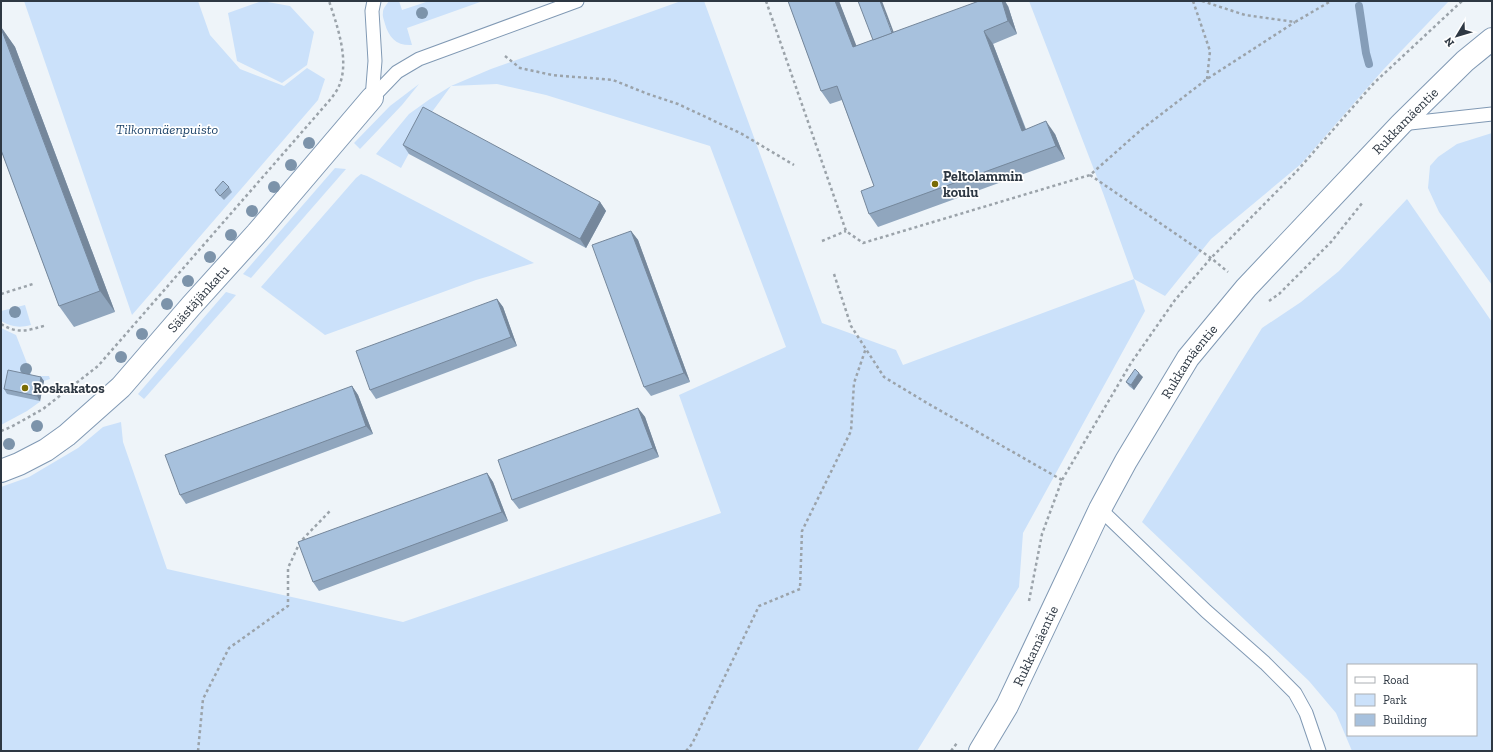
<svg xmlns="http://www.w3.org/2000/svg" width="1493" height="752" font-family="'Zilla Slab',serif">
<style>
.green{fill:#cbe1fa;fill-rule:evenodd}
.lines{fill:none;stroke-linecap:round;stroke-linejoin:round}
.stream{stroke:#859db8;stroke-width:8}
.service-casing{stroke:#8099b4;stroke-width:15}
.minor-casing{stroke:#8099b4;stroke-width:24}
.secondary-casing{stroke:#8099b4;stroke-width:24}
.path{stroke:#9ba3aa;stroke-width:2.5;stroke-dasharray:3 3;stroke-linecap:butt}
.service{stroke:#fff;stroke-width:13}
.minor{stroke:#fff;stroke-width:22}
.secondary{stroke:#fff;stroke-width:22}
.tree{fill:#7c93aa}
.wall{fill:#90a6be}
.shaded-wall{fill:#75879b}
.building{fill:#a7c1dd;stroke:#75879b}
.poi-dot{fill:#796b03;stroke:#fff;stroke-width:1.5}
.labels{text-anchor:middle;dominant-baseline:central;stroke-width:3.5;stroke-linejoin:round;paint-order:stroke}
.street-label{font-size:14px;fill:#2e3843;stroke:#fff}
.park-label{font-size:14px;font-style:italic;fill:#1e446a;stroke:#fff}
.poi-label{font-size:14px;font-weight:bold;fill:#2e3843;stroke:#fff;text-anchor:start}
</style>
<rect width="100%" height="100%" fill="#eef4f9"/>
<g class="green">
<polygon points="24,1 198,1 210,35 240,69 284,86 307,68 325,79 318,100 132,315"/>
<polygon points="262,1 290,6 314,32 307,65 282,83 237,61 228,13"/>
<path d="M389 1H399L402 10 429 1H483L407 28 412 45C397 46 389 38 385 24 384 20 382 16 383 12 383 8 387 4 389 1Z"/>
<polygon points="681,1 704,1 822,323 896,350 903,365 1134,279 1103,193 1029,1 1449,1 1383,70 1301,164 1211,239 1165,296 1134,279 1145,311 1023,533 1019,587 917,751 1,751 1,487 29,477 78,448 103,427 121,422 123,442 167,569 403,622 721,513 679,395 786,347 710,146 546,95 497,84 451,86 429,116 401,168 376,154 409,114 430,99 451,86 491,69"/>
<polygon points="419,84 402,105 360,149 354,143 390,106"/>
<polygon points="1492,133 1492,285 1439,212 1428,188 1430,166 1438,157 1457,144"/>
<polygon points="335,168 346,169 251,278 243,274"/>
<polygon points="361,174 367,176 534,263 476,280 325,335 261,287 356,178"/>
<path d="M1407 199 1492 322V751H1352L1336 713 1309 681 1142 522 1262 328 1301 302 1339 271ZM1348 665H1476V735H1348Z"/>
<polygon points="226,292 236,295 144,399 138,394"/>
<path d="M25 305 31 325C19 328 12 327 1 321V311Z"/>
<polygon points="1,328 16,335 32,376 49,376 50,379 44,381 11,375 41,401 27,411 1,425"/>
</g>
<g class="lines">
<polyline class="stream" points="1359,6 1366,53 1369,64"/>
<g class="service-casing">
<g id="service">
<polyline points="372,98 397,72 419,59 577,1"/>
<polyline points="372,98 375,61 372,11 374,1"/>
<polyline points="1401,124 1492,114"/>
<polyline points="1100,509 1206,611 1265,663 1295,693 1306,713 1319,751"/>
</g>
</g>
<g class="minor-casing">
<g id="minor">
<path id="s1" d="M1 471 19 464 46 450 67 435 121 387 191 306 257 233 372 98"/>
</g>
</g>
<g class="secondary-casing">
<g id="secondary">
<path id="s2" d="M980 751 1007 706 1100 509 1126 461 1188 358 1246 288 1401 124 1465 61 1492 39"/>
</g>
</g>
<g class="path">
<polyline points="766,1 846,231 863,243 1090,175 1142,129 1207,79 1295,22"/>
<polyline points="1193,1 1210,51 1207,79"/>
<polyline points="1202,1 1245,15 1295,22 1331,1"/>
<polyline points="505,56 520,68 552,75 613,80 648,94 678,104 742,134 794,165"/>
<polyline points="1090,175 1211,258 1228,272"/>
<polyline points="822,241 846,231"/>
<polyline points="834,274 851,326 884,377 927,403 1062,480"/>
<polyline points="1,294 33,284"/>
<polyline points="1269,301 1279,294 1331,242 1363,202"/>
<path d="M1 324C19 335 29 330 47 325"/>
<path d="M1 431 11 427 43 409 98 366 329 101C333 96 337 91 339 86 350 61 337 25 329 1"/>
<polyline points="1029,601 1042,534 1062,480 1131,363 1175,300 1211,258 1297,171 1374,83 1462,1"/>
<polyline points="198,751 203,699 229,648 288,606 288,568 300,542 330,511"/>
<polyline points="686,751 692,744 759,606 800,589 802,531 851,431 854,383 866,348"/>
<polyline points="951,751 957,743"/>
</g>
<use href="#service" class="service"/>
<use href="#minor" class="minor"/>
<use href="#secondary" class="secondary"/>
</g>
<g class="tree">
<circle cx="422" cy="13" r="6"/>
<circle cx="309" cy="143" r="6"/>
<circle cx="291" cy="165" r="6"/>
<circle cx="274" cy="187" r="6"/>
<circle cx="252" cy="211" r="6"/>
<circle cx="231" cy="235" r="6"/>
<circle cx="210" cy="257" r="6"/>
<circle cx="188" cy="281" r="6"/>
<circle cx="167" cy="304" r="6"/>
<circle cx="15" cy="312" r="6"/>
<circle cx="142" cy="334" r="6"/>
<circle cx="121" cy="357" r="6"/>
<circle cx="26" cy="369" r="6"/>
<circle cx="37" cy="426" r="6"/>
<circle cx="9" cy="444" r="6"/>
</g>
<g class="wall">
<polygon points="788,1 839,1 856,46 894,32 1008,6 1017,34 993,44 1026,129 1055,134 1065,159 878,227 869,214 874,186 842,100 830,104 821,91"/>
<polygon points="1,27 15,47 115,312 74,327 59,306 1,150"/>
<polygon points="403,145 600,202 606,211 586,248 409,154"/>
<polygon points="229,187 232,192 224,200 218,194 215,190"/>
<polygon points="631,231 638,240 690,382 651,396 644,387"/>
<polygon points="497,299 503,307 517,346 376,399 370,390"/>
<polygon points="41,377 44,381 40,401 7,394 4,389"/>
<polygon points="1143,377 1134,390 1129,386 1126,382"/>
<polygon points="352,386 358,395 373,434 186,504 180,495"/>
<polygon points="638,408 645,417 659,457 519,509 512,500"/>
<polygon points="487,473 493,482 508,521 319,591 313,582"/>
</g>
<g class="shaded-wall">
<polygon points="835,1 839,1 862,60 853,47"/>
<polygon points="880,1 882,1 899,46 896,42"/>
<polygon points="1002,1 1005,1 1008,6 1017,34 1008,21"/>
<polygon points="1,27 15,47 115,312 100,291"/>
<polygon points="984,31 993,44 1031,144 1022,131"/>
<polygon points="1046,121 1055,134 1065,159 1056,146"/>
<polygon points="600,202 606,211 586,248 580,239"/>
<polygon points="631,231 638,240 690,382 684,373"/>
<polygon points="497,299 503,307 517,346 511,337"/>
<polygon points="1139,373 1143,377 1134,390 1131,385"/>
<polygon points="41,377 44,381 40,401 37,396"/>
<polygon points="352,386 358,395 373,434 366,426"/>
<polygon points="638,408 645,417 659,457 653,448"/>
<polygon points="487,473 493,482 508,521 502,512"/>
</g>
<g class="building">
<polygon points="788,1 835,1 853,47 979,1 1002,1 1008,21 984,31 1022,131 1046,121 1056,146 869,214 861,191 874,186 837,86 821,91"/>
<polygon points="858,1 880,1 892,33 873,40"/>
<polygon points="1,28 100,291 59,306 1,150"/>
<polygon points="423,107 600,202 580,239 403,145"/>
<polygon points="223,181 229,187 220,196 215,190"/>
<polygon points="631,231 684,373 644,387 592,245"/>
<polygon points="497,299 511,337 370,390 356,351"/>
<polygon points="1135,369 1139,373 1131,385 1126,382"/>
<polygon points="8,370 41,377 37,396 4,389"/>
<polygon points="352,386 366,426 180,495 165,455"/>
<polygon points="638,408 653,448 512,500 498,460"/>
<polygon points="487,473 502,512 313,582 298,542"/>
</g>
<g class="poi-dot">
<circle cx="935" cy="184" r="4"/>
<circle cx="25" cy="388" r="4"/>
</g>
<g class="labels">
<g class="street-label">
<text stroke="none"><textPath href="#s2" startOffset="767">Rukkamäentie</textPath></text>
<text stroke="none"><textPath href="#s1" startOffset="265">Säästäjänkatu</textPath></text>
<text stroke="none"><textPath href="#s2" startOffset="443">Rukkamäentie</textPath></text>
<text stroke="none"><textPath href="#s2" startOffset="119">Rukkamäentie</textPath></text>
</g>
<g class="park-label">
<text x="167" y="129">Tilkonmäenpuisto</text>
</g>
<g class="poi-label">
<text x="943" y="176">Peltolammin<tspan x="943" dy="16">koulu</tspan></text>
<text x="33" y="388">Roskakatos</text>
</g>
</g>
<rect width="1493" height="752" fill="none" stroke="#2e3843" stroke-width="4"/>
<rect x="1347" y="664" width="130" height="72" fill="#ffffff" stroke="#abafb4"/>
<rect x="1355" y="677" width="20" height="6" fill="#ffffff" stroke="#abafb4"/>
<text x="1383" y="684" font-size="12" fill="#2e3843">Road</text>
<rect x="1355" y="694" width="20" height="12" fill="#cbe1fa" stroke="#abafb4"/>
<text x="1383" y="704" font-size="12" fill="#2e3843">Park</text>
<rect x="1355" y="714" width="20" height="12" fill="#a7c1dd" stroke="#abafb4"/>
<text x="1383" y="724" font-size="12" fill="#2e3843">Building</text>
<g transform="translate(1457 36) rotate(232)" stroke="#ffffff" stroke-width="3" paint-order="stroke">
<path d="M0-3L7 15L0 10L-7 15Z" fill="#2e3843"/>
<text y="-6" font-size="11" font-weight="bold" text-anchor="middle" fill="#2e3843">N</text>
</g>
</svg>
